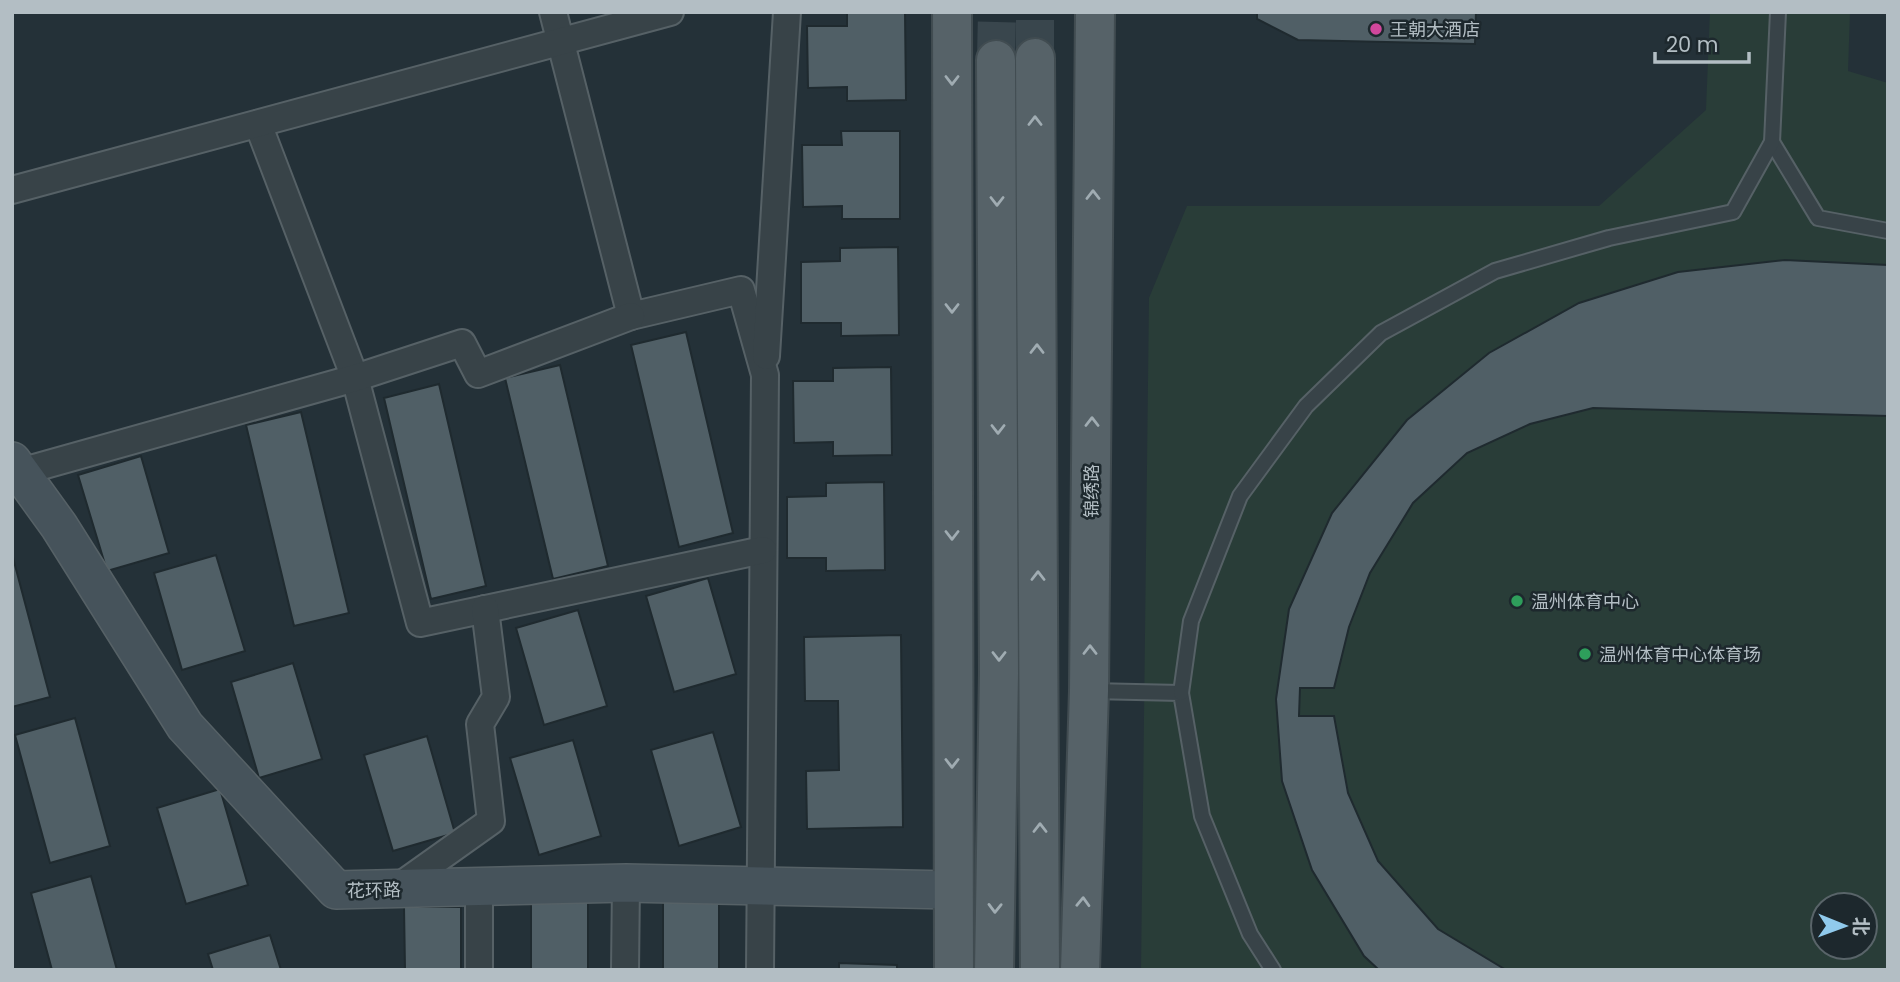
<svg xmlns="http://www.w3.org/2000/svg" width="1900" height="982" font-family="Poppins,'Noto Sans SC',sans-serif">
<style>
.green{fill:#293d38;fill-rule:evenodd}
.building{fill:#505f66;stroke:#1f2a2f;stroke-width:2}
.lines{fill:none;stroke-linecap:round;stroke-linejoin:round}
.primary-tunnel{stroke:#39464d;stroke-width:38;stroke-dasharray:38 19;stroke-linecap:butt}
.lane-casing{stroke:#566166;stroke-width:18}
.street-casing{stroke:#566166;stroke-width:30}
.secondary-casing{stroke:#566166;stroke-width:40}
.primary-casing{stroke:#414c51;stroke-width:42}
.lane{stroke:#384348;stroke-width:14}
.street{stroke:#384348;stroke-width:26}
.secondary{stroke:#46535b;stroke-width:37}
.primary{stroke:#566268;stroke-width:38}
.oneway{stroke:#a0acb2}
.hotel-dot{fill:#d1479c;stroke:#1d282d;stroke-width:2.5}
.leisure-dot{fill:#2e9e5b;stroke:#1d282d;stroke-width:2.5}
.labels{text-anchor:middle;dominant-baseline:central;stroke-width:5;stroke-linejoin:round;paint-order:stroke}
.poi-label{font-size:18px;fill:#b3bec4;stroke:#1d282d;text-anchor:start}
.street-label{font-size:18px;fill:#b3bec4;stroke:#1d282d}
</style>
<rect width="100%" height="100%" fill="#243138"/>
<path class="green" d="M1710 12H1850L1848 71 1888 83V970H1141L1149 298 1187 206H1599L1706 110ZM1823 905H1865V947H1823Z"/>
<g class="building">
<polygon points="905,12 906,100 847,101 847,87 808,88 807,26 847,26 847,13"/>
<polygon points="1257,12 1476,12 1475,44 1298,40 1257,19"/>
<polygon points="841,131 900,131 900,219 842,219 842,206 803,207 802,145 842,145"/>
<polygon points="898,247 899,335 841,336 841,323 801,323 801,262 840,261 840,248"/>
<polygon points="1785,260 1888,265 1888,416 1593,408 1530,424 1467,453 1413,503 1370,573 1349,627 1334,688 1300,688 1299,716 1334,716 1348,793 1378,861 1438,929 1506,970 1379,970 1364,956 1312,870 1282,781 1276,699 1289,609 1332,513 1407,420 1489,353 1579,303 1678,272"/>
<polygon points="686,332 733,533 679,547 631,345"/>
<polygon points="560,365 608,566 553,579 505,378"/>
<polygon points="891,367 892,455 833,456 833,442 794,443 793,381 833,381 833,368"/>
<polygon points="439,384 486,586 431,599 384,398"/>
<polygon points="301,412 349,613 294,626 246,425"/>
<polygon points="141,456 169,553 107,571 78,475"/>
<polygon points="884,482 885,570 826,571 826,558 787,558 787,497 826,496 826,483"/>
<polygon points="12,554 50,697 12,707"/>
<polygon points="216,555 245,651 182,670 154,573"/>
<polygon points="708,578 736,674 674,692 646,596"/>
<polygon points="578,610 607,706 544,725 516,628"/>
<polygon points="901,635 903,827 807,829 806,771 839,770 838,701 805,701 804,637"/>
<polygon points="293,663 322,759 259,778 231,682"/>
<polygon points="75,718 110,846 50,863 15,735"/>
<polygon points="713,732 741,827 679,846 651,750"/>
<polygon points="427,736 455,833 393,851 364,755"/>
<polygon points="573,740 601,836 539,855 510,758"/>
<polygon points="220,789 248,885 186,904 157,808"/>
<polygon points="91,876 117,970 52,970 31,893"/>
<rect x="663" y="901" width="56" height="69"/>
<rect x="531" y="902" width="57" height="68"/>
<polygon points="404,907 461,907 461,970 405,970"/>
<polygon points="270,935 281,970 213,970 208,954"/>
<polygon points="839,963 897,965 897,970 839,970"/>
</g>
<g class="lines">
<g class="primary-tunnel">
<polyline points="1035,58 1035,12"/>
<polyline points="996,60 997,12"/>
</g>
<g class="lane-casing">
<g id="lane">
<polyline points="1772,142 1818,218 1888,231"/>
<polyline points="1091,691 1181,693 1202,816 1250,934 1273,970"/>
<polyline points="1181,693 1191,621 1240,496 1306,406 1381,333 1495,271 1609,238 1733,212 1772,142 1778,12"/>
</g>
</g>
<g class="street-casing">
<g id="street">
<polyline points="553,12 631,316 741,290 765,375 760,970"/>
<polyline points="258,124 355,378 420,623 763,550"/>
<polyline points="12,190 670,12"/>
<polyline points="766,356 787,12"/>
<polyline points="20,472 355,378 462,343 478,374 631,316"/>
<polyline points="394,890 491,821 480,724 496,697 485,609"/>
<polyline points="479,970 479,887"/>
<polyline points="625,970 626,883"/>
</g>
</g>
<g class="secondary-casing">
<polyline id="secondary" points="12,461 59,526 185,726 336,890 626,883 952,890"/>
</g>
<g class="primary-casing">
<g id="primary">
<polyline points="952,12 954,970"/>
<polyline points="1035,58 1040,970"/>
<polyline points="994,970 999,673 996,60"/>
<polyline points="1080,970 1089,691 1095,12"/>
</g>
</g>
<use href="#lane" class="lane"/>
<use href="#street" class="street"/>
<use href="#secondary" class="secondary"/>
<use href="#primary" class="primary"/>
</g>
<defs><path id="oneway-chevron" d="M-2-3.5L2.5 0L-2 3.5" fill="none" stroke-width="1.6" stroke-linecap="round" stroke-linejoin="round" transform="scale(1.75)"/></defs>
<g class="oneway">
<use href="#oneway-chevron" transform="translate(952 80) rotate(90)"/>
<use href="#oneway-chevron" transform="translate(1035 121) rotate(-90)"/>
<use href="#oneway-chevron" transform="translate(1093 195) rotate(-90)"/>
<use href="#oneway-chevron" transform="translate(997 201) rotate(90)"/>
<use href="#oneway-chevron" transform="translate(952 308) rotate(90)"/>
<use href="#oneway-chevron" transform="translate(1037 349) rotate(-90)"/>
<use href="#oneway-chevron" transform="translate(1092 422) rotate(-90)"/>
<use href="#oneway-chevron" transform="translate(998 429) rotate(90)"/>
<use href="#oneway-chevron" transform="translate(952 535) rotate(90)"/>
<use href="#oneway-chevron" transform="translate(1038 576) rotate(-90)"/>
<use href="#oneway-chevron" transform="translate(1090 650) rotate(-90)"/>
<use href="#oneway-chevron" transform="translate(999 656) rotate(90)"/>
<use href="#oneway-chevron" transform="translate(952 763) rotate(90)"/>
<use href="#oneway-chevron" transform="translate(1040 828) rotate(-90)"/>
<use href="#oneway-chevron" transform="translate(1083 902) rotate(-88)"/>
<use href="#oneway-chevron" transform="translate(995 908) rotate(91)"/>
</g>
<circle class="hotel-dot" cx="1376" cy="29" r="7"/>
<g class="leisure-dot">
<circle cx="1517" cy="601" r="7"/>
<circle cx="1585" cy="654" r="7"/>
</g>
<g class="labels">
<g class="poi-label">
<text x="1390" y="29">王朝大酒店</text>
<text x="1531" y="601">温州体育中心</text>
<text x="1599" y="654">温州体育中心体育场</text>
</g>
<g class="street-label">
<text transform="translate(1091 491) rotate(-90)">锦绣路</text>
<text transform="translate(374 890) rotate(-1)">花环路</text>
</g>
</g>
<rect width="1900" height="982" fill="none" stroke="#b3bec4" stroke-width="28"/>
<g transform="translate(1844 926) rotate(91)"><circle r="33" fill="#1d282d" stroke="#596469" stroke-width="2"/>
<path d="M0-5L12 26L0 18L-12 26Z" fill="#90caec"/>
<text y="-10" font-size="19" font-weight="bold" text-anchor="middle" fill="#b3bec4">北</text>
</g>
<path d="M1655 52v10h94v-10" fill="none" stroke="#b3bec4" stroke-width="3.5"/>
<text x="1666" y="52" font-size="21" fill="#b3bec4" stroke="#1d282d" stroke-width="5" paint-order="stroke">20 m</text>
</svg>
